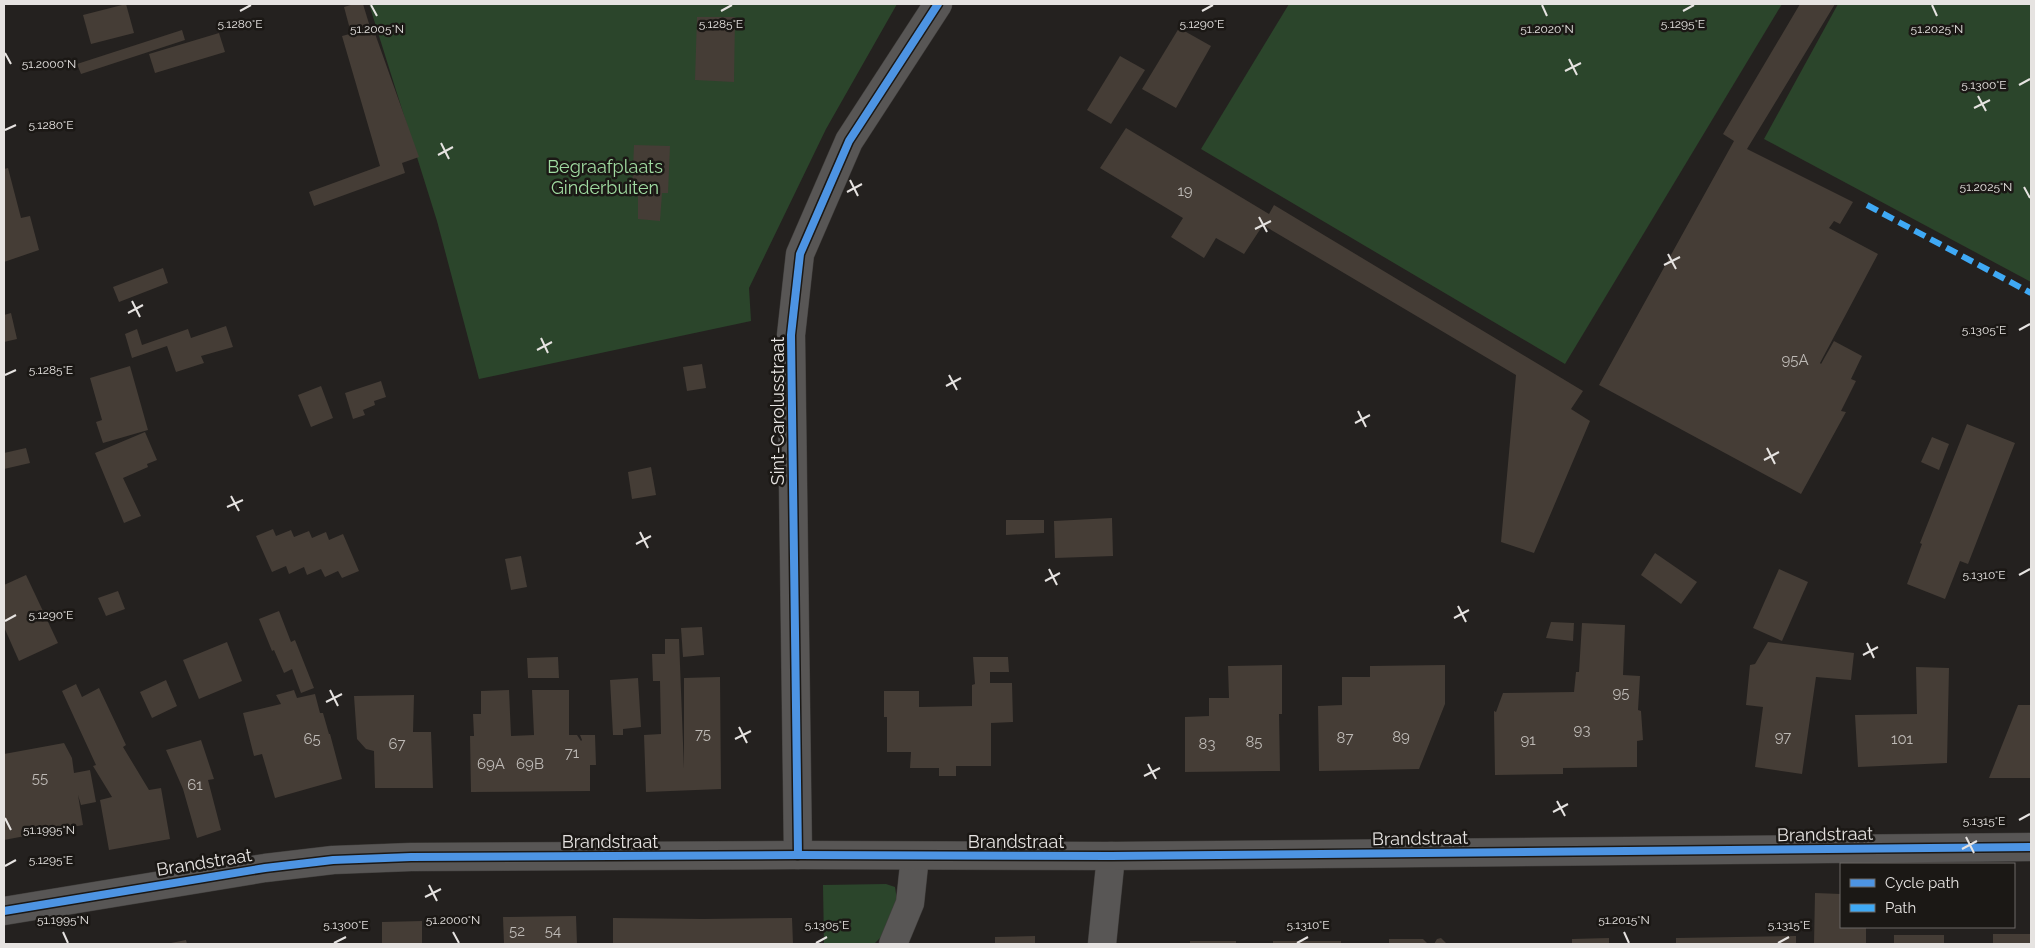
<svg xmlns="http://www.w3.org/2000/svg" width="2035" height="948" font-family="Raleway,sans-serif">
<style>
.green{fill:#2b452b}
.building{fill:#453d36}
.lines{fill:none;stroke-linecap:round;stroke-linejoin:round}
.minor-casing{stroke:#403e3c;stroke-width:29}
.tertiary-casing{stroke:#403e3c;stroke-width:29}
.minor{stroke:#585655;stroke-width:28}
.tertiary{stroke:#585655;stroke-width:28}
.quiet{stroke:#3fa9f5;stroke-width:6;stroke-dasharray:12 6;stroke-linecap:butt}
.cycleway-casing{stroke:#1b1815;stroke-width:11}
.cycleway{stroke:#4d94e3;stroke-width:8}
.ticks{fill:none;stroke:#e6e3e1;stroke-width:2}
.labels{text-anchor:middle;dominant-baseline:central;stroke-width:5;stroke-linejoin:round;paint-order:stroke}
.number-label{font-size:15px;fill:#bebab6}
.park-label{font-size:18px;fill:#a0dba1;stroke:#1b1815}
.street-label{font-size:18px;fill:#e6e3e1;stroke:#1b1815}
.ticks-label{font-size:12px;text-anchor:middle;fill:#e6e3e1;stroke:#1b1815;stroke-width:5;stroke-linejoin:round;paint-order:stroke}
</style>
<rect width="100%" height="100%" fill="#24211f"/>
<g class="green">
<polygon points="369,4 897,4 826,129 749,288 751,321 479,379 437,221"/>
<polygon points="1289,4 1782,4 1565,364 1201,149"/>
<polygon points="1838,4 2031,4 2031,282 1764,139"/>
<polygon points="886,884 895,887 897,900 881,937 874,944 824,944 823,885"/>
</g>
<g class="building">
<polygon points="126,4 134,33 91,44 83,15"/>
<polygon points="354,4 363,4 370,27 351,33 344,7"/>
<polygon points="1800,4 1835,4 1747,149 1853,202 1840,224 1834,221 1829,228 1878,254 1820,363 1821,364 1834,341 1862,356 1851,379 1856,381 1841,411 1846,412 1801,494 1599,385 1734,141 1723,134"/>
<polygon points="697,17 735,17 734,82 695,80"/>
<polygon points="373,28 419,157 402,163 405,173 314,206 309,192 380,166 342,36"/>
<polygon points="1179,28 1211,46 1176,108 1142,89"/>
<polygon points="182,30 185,40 81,74 77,64"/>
<polygon points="219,33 225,52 155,73 149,54"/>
<polygon points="1120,56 1145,70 1111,124 1087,110"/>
<polygon points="1126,128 1269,214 1274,205 1583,391 1571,409 1590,421 1534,553 1501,542 1516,375 1263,225 1244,254 1216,238 1204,258 1171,237 1183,218 1100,168"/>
<polygon points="634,145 670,146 668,193 662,193 660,221 638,219 638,193 632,193"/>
<polygon points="8,168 21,218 30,216 39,250 4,262 4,169"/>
<polygon points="163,268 168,283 119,302 113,287"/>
<polygon points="11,313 17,339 4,342 4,315"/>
<polygon points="226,326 233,347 201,356 204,363 176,372 167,346 132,358 125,334 137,329 142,345 188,329 191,338"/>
<polygon points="702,364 706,388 687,391 683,367"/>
<polygon points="130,366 148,430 103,443 96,422 102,420 90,378"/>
<polygon points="381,381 386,397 374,401 375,405 363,410 365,415 353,419 345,393"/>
<polygon points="321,386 333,418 311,427 298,395"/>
<polygon points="1967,424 2015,443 1968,564 1960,561 1945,599 1907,584 1922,544 1920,543"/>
<polygon points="145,432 157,460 147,464 148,467 123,478 141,516 124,523 95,453"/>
<polygon points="1932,437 1949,444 1939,470 1921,462"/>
<polygon points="26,448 30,463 4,469 4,453"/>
<polygon points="651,467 656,495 632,499 628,472"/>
<polygon points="1112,518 1113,556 1055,558 1054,521"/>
<polygon points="1006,520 1044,520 1044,533 1006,535"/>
<polygon points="273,529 276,536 291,530 294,537 309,531 312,538 326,532 329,540 343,534 359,571 342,578 338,571 325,577 321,569 307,575 304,567 289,574 286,566 272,572 256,536"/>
<polygon points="1655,553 1697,582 1681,604 1641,575"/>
<polygon points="521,556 527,587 511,590 505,559"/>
<polygon points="1779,569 1808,582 1782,641 1753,628"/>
<polygon points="26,575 58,643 19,661 4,627 4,585"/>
<polygon points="118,591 125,609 106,616 98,598"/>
<polygon points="279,611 291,642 295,640 314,688 301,693 292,669 284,673 274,650 272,651 259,619"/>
<polygon points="1551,622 1574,623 1573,641 1546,638"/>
<polygon points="1582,623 1625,625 1623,675 1640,676 1638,710 1641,711 1643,740 1637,741 1637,767 1563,768 1563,774 1495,775 1494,711 1496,712 1503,693 1574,692 1576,672 1579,672"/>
<polygon points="702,627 704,655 683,657 681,628"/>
<polygon points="665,639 679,639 684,769 684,678 720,677 721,789 646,792 644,735 661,734 660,681 653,681 652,654 665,654"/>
<polygon points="227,642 242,681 199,699 183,660"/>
<polygon points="1768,642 1854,653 1851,680 1816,677 1802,774 1755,767 1763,707 1746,705 1750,665 1755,664"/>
<polygon points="558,657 559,678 528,678 527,658"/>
<polygon points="973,657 1008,657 1009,672 990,672 990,683 1012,683 1013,722 991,723 991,766 956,766 956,776 939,776 939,768 910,768 911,752 887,752 887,717 884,717 884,691 919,691 919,707 972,706 972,685 975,684"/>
<polygon points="1282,665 1282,714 1279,714 1280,771 1185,772 1185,717 1209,716 1209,698 1229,698 1228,666"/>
<polygon points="1445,665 1445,704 1419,769 1319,771 1318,706 1342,705 1342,677 1370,677 1370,666"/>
<polygon points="1916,667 1949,668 1947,763 1858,767 1855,715 1917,714"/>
<polygon points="638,678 641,727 623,729 623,735 613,735 610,680"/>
<polygon points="166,680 177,706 152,718 140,692"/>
<polygon points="76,684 82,697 99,688 126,745 123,747 149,790 161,788 170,839 109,850 100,800 112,797 93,766 96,765 62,691"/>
<polygon points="294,690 297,698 315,694 320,713 323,713 329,734 330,734 342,779 275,798 262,754 254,756 243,713 281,704 276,695"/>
<polygon points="509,690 511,736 534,735 532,690 569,690 569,735 577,735 581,741 582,740 580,735 595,735 596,765 590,765 590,791 471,792 470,736 474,736 473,714 481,714 481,691"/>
<polygon points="414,695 413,732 431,732 433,788 375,788 374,751 366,749 357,739 354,696"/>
<polygon points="2018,705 2031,705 2031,778 1989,778"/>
<polygon points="201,740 214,779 208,780 221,830 197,838 183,789 166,750"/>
<polygon points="64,743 72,758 74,773 90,770 96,802 81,805 78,795 83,825 4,840 4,754"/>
<polygon points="1815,893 1841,894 1841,927 1866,927 1866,944 1814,944"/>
<polygon points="576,916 577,944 504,944 503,917"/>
<polygon points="613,918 703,919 792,918 793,944 613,944"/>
<polygon points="422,921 422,944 382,944 382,922"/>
<rect x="1993" y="934" width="38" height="10"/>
<rect x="1894" y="935" width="50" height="9"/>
<polygon points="1035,936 1035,944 995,944 995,937"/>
<polygon points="1796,936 1796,944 1676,944 1676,938"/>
<polygon points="1441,938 1447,944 1434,944 1437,939"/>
<polygon points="1609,938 1609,944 1572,944 1572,939"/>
<polygon points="1389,939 1423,939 1428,944 1389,944"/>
<polygon points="186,940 187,944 171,944 171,943"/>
<rect x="1190" y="941" width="46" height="3"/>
<rect x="1273" y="941" width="68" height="3"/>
</g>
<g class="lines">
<g class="minor-casing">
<g id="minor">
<polyline points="798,855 791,335 800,254 849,141 938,4"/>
<polyline points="893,944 910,903 915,856"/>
<polyline points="1102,944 1111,856"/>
</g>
</g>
<g class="tertiary-casing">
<polyline id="tertiary" points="4,911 265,868 333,860 411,857 798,855 1111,856 2031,847"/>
</g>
<use href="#minor" class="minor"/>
<use href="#tertiary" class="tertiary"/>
<polyline class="quiet" points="1867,205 2031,293"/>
<g class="cycleway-casing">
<g id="cycleway">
<polyline points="798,855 791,335 800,254 849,141 938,4"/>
<polyline points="4,911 265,868 333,860 411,857 798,855 1111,856 2031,847"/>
</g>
</g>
<use href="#cycleway" class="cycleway"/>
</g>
<path class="ticks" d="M371 5 377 16M1542 5 1547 16M1932 5 1937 16M240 11 251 5M721 11 732 5M1202 11 1213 5M1683 11 1694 5M5 53 11 64M1569 59 1577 75M1565 71 1581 63M2019 85 2030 79M1978 96 1986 111M1974 108 1990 100M5 130 16 125M441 143 449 159M438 155 453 147M850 180 858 196M2024 187 2030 198M847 192 862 184M1259 217 1267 232M1255 229 1271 221M1668 254 1676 269M1664 265 1680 257M132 301 140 317M128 313 143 305M2019 330 2030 324M541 338 548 353M537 350 552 342M5 375 16 370M949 375 957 390M946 386 961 378M1358 411 1366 427M1355 423 1370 415M1767 448 1775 464M1764 460 1779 452M231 496 239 511M227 507 243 500M640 532 648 548M636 544 651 536M1049 569 1057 585M2019 575 2030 569M1045 581 1060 573M1458 606 1466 622M1454 618 1469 610M5 621 16 615M1867 643 1874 658M1863 655 1878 647M330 690 338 706M326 702 342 694M739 727 747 743M735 739 751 731M1148 764 1156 779M1144 776 1160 768M1557 801 1565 816M1553 812 1568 804M5 818 11 830M2019 820 2030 814M1966 837 1974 853M1962 849 1977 841M5 866 16 860M429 885 437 901M425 897 441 889M63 932 68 943M453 932 459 943M1624 932 1629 943M334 943 346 937M816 943 827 937M1297 943 1308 937M1778 943 1789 937"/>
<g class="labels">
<g class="number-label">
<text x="1185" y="191">19</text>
<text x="1795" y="360">95A</text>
<text x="1621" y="693">95</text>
<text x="1582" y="730">93</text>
<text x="703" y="734">75</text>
<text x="1401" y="737">89</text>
<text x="1783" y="737">97</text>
<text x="1345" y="738">87</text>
<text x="312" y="739">65</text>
<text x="1902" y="739">101</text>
<text x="1528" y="740">91</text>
<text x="1254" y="742">85</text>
<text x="397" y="744">67</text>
<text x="1207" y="744">83</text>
<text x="572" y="753">71</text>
<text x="491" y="764">69A</text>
<text x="530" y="764">69B</text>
<text x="40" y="778">55</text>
<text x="195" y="785">61</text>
<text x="517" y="931">52</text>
<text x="553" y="931">54</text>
</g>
<g class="park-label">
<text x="605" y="166">Begraafplaats<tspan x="605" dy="21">Ginderbuiten</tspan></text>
</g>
<g class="street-label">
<text transform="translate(777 411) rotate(-90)">Sint-Carolusstraat</text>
<text transform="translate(1825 834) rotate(-1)">Brandstraat</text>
<text transform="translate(1420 838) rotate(-1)">Brandstraat</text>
<text x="610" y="841">Brandstraat</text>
<text x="1016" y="841">Brandstraat</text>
<text transform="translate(204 862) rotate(-9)">Brandstraat</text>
</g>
</g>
<g class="ticks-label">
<text x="240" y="28">5.1280°E</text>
<text x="721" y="28">5.1285°E</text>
<text x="1202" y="28">5.1290°E</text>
<text x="1683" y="28">5.1295°E</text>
<text x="377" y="33">51.2005°N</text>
<text x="1547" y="33">51.2020°N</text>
<text x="1937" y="33">51.2025°N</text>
<text x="49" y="68">51.2000°N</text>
<text x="1984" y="89">5.1300°E</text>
<text x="51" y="129">5.1280°E</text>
<text x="1986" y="191">51.2025°N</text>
<text x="1984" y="334">5.1305°E</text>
<text x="51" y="374">5.1285°E</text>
<text x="1984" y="579">5.1310°E</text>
<text x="51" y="619">5.1290°E</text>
<text x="1984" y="825">5.1315°E</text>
<text x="49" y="834">51.1995°N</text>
<text x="51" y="864">5.1295°E</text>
<text x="63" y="924">51.1995°N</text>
<text x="453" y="924">51.2000°N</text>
<text x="1624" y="924">51.2015°N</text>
<text x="346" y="929">5.1300°E</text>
<text x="827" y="929">5.1305°E</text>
<text x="1308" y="929">5.1310°E</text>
<text x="1789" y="929">5.1315°E</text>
</g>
<rect width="2035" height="948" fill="none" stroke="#e6e3e1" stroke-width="10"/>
<rect x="1840" y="863" width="175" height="65" fill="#1b1815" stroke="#6c6967"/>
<rect x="1850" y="879" width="25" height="8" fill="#4d94e3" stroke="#6c6967"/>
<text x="1885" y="888" font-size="15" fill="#e6e3e1">Cycle path</text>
<rect x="1850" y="904" width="25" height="8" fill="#3fa9f5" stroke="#6c6967"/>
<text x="1885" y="913" font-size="15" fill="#e6e3e1">Path</text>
</svg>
